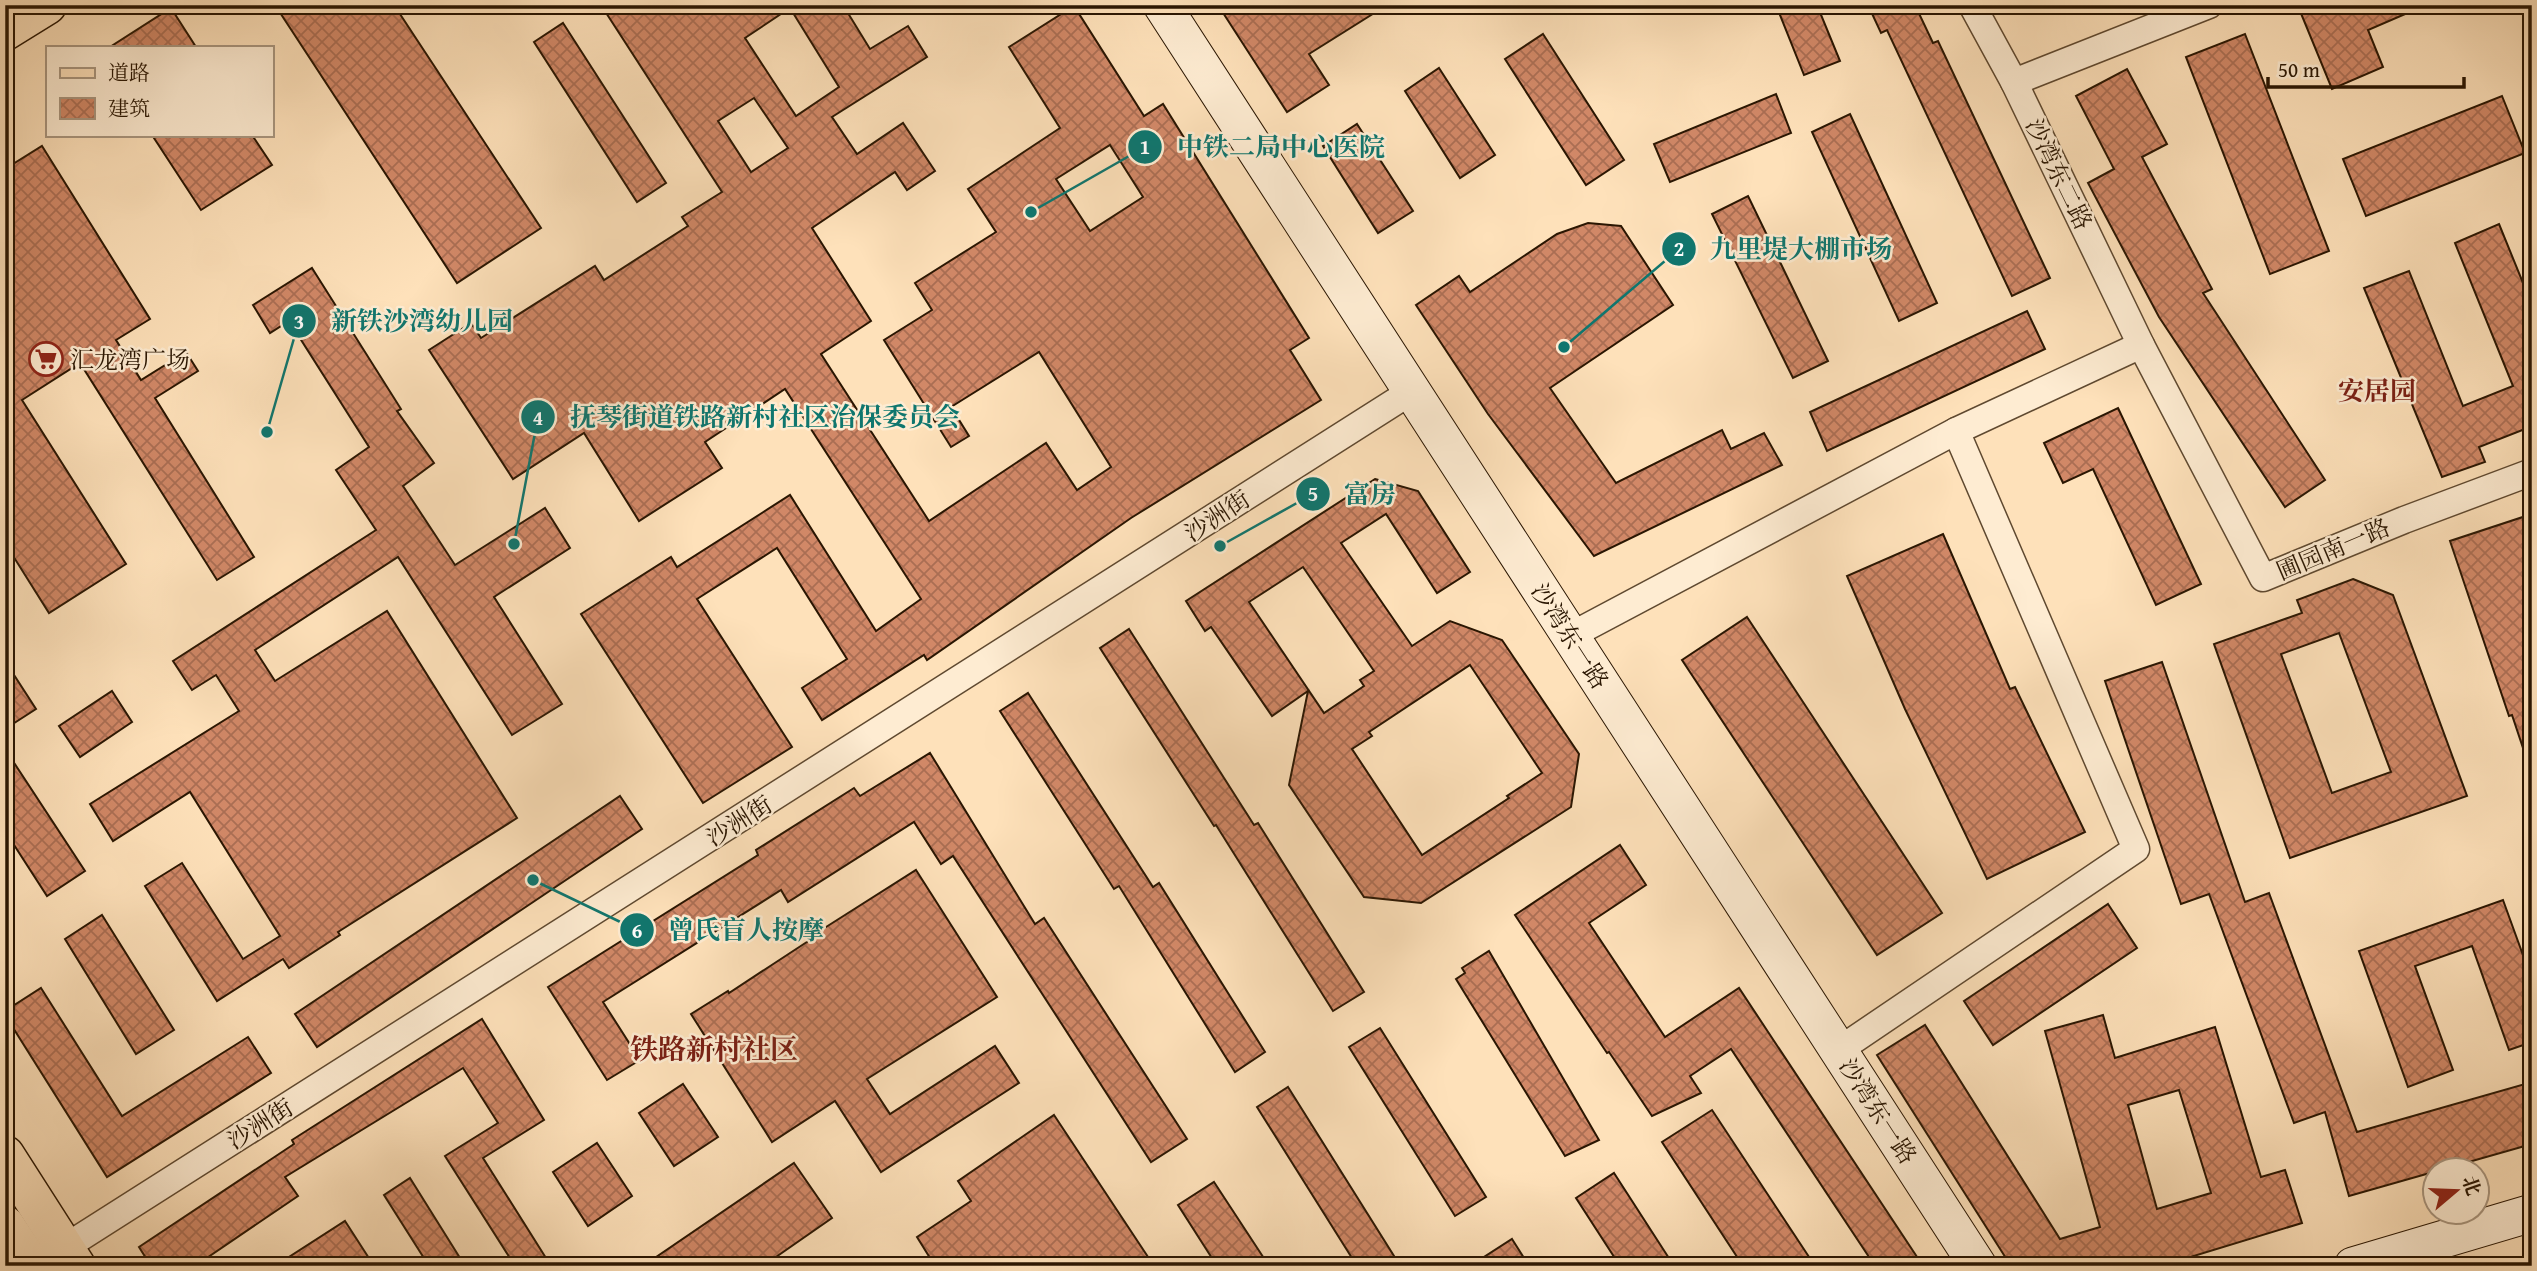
<svg xmlns="http://www.w3.org/2000/svg" width="2537" height="1271" font-family="'Gentium Book Plus','Noto Serif SC',serif">
<style>
.building{fill:url(#building-cross-hatch);stroke:#2a1602;stroke-width:2;fill-rule:evenodd}
.lines{fill:none;stroke-linecap:round;stroke-linejoin:round}
.street-casing{stroke:#5f4930;stroke-width:29}
.secondary-casing{stroke:#2a1602;stroke-width:39}
.primary-casing{stroke:#2a1602;stroke-width:41}
.street{stroke:#feecd2;stroke-width:26}
.secondary{stroke:#feecd2;stroke-width:37}
.primary{stroke:#fee1ba;stroke-width:38}
.labels{text-anchor:middle;dominant-baseline:central;stroke-width:5;stroke-linejoin:round;paint-order:stroke}
.street-label{font-size:24px;fill:#2a1602;stroke:#feecd2}
.poi-label{font-size:24px;fill:#2a1602;stroke:#feecd2;text-anchor:start}
.neighbourhood-label{font-size:26px;font-weight:bold;fill:#7a1f14;stroke:#feecd2}
.quarter-label{font-size:28px;font-weight:bold;fill:#7a1f14;stroke:#feecd2}
.leader{fill:none;stroke:#0f766e;stroke-width:2.5}
.callout-dot{fill:#0f766e;stroke:#feecd2;stroke-width:2.5}
.mark-label{font-size:21px;text-anchor:middle;font-weight:bold;fill:#fff}
.callout-label{font-size:26px;text-anchor:middle;font-weight:bold;fill:#0f766e;stroke:#feecd2;stroke-width:5;stroke-linejoin:round;paint-order:stroke}
</style>
<defs>
<pattern id="building-cross-hatch" width="8" height="8" patternUnits="userSpaceOnUse" patternTransform="scale(1.75)"><rect width="8" height="8" fill="#d18867"/><path d="M0 0l8 8M0 8l8-8" fill="none" stroke="#aa6e53"/></pattern>
</defs>
<rect width="100%" height="100%" fill="#fee1ba"/>
<filter id="stains"><feTurbulence type="fractalNoise" baseFrequency=".00286" numOctaves="4"/><feColorMatrix values="0 0 0 0 .2 0 0 0 0 .09 0 0 0 0 .02 0 0 0 .5 -.17"/></filter>
<radialGradient id="worn" r=".72"><stop offset=".6" stop-color="#630" stop-opacity="0"/><stop offset="1" stop-color="#630" stop-opacity=".3"/></radialGradient>
<g class="building">
<polygon points="275,5 394,5 541,228 457,283"/>
<path d="M601 5H843L870 49 908 26 927 57 832 117 857 154 903 123 935 171 907 190 895 172 812 228 871 321 821 354 929 521 1046 443 1077 490 1111 467 1039 352 951 407 969 436 951 447 884 340 932 310 915 283 996 232 968 189 1060 128 1009 47 1074 6 1144 116 1163 104 1309 338 1290 350 1321 400 1131 518 927 660 924 655 822 720 802 688 847 659 777 548 697 599 792 747 703 803 581 614 671 557 677 567 790 495 876 631 921 599 785 389 705 442 722 468 639 521 584 433 513 479 429 350 471 323 481 338 595 266 604 280 688 226 682 217 722 192ZM790 8 839 87 796 116 745 38ZM754 98 788 148 751 172 718 121ZM1110 145 1143 197 1090 231 1056 179Z"/>
<polygon points="1218,5 1387,5 1309,54 1329,85 1287,112"/>
<polygon points="1776,5 1817,5 1840,61 1804,75"/>
<polygon points="1868,5 1915,5 1933,43 1938,41 2050,278 2012,296 1887,30 1881,33"/>
<polygon points="2314,5 2426,5 2368,30 2383,67 2332,89 2300,11"/>
<polygon points="171,8 196,47 110,47"/>
<polygon points="563,23 666,183 637,202 534,42"/>
<polygon points="1543,34 1624,160 1586,185 1505,59"/>
<polygon points="2245,34 2329,251 2270,274 2186,57"/>
<polygon points="1439,68 1495,155 1460,178 1405,91"/>
<polygon points="2127,69 2167,144 2142,157 2212,289 2203,293 2325,480 2285,507 2159,317 2088,183 2114,169 2076,96"/>
<polygon points="1776,94 1791,133 1670,182 1654,144"/>
<polygon points="2502,96 2525,153 2366,216 2343,159"/>
<polygon points="1850,114 1937,303 1899,321 1812,132"/>
<polygon points="1357,124 1413,211 1378,233 1323,146"/>
<polygon points="152,135 252,135 272,165 201,210"/>
<polygon points="42,146 150,319 116,340 141,380 186,352 198,371 155,398 254,557 217,580 80,363 22,400 126,564 49,613 15,559 5,565 5,169"/>
<polygon points="1748,196 1828,361 1793,378 1712,214"/>
<polygon points="1588,223 1621,226 1673,305 1550,388 1616,483 1722,430 1731,449 1764,433 1782,465 1594,556 1488,414 1416,305 1459,276 1470,292 1557,234"/>
<polygon points="2499,224 2532,305 2532,430 2530,427 2479,447 2485,462 2442,477 2364,288 2409,271 2463,406 2513,386 2455,243"/>
<polygon points="312,268 401,409 397,411 434,463 403,486 455,565 545,508 570,548 494,597 562,704 512,735 398,557 255,650 275,681 387,611 517,818 338,932 340,935 289,968 283,959 217,1001 145,886 182,863 243,959 280,936 190,792 113,841 90,804 239,711 216,675 192,690 173,661 376,530 336,470 369,447 289,321 270,333 253,305"/>
<polygon points="2027,311 2045,349 1827,451 1810,412"/>
<polygon points="2118,408 2201,584 2156,605 2093,469 2063,483 2044,443"/>
<path d="M1375 479 1418 491 1470 572 1437 593 1386 514 1341 543 1412 646 1450 621 1502 640 1579 754 1571 807 1421 903 1364 897 1289 785 1308 691 1272 716 1211 627 1205 631 1186 601ZM1303 567 1374 671 1360 680 1364 686 1324 713 1249 602ZM1470 665 1542 773 1507 796 1509 798 1422 855 1352 749 1372 736 1369 732Z"/>
<polygon points="2532,514 2532,762 2528,763 2512,715 2509,716 2450,541"/>
<polygon points="1943,534 2010,689 2015,687 2085,832 1987,879 1905,709 1847,576"/>
<path d="M2353 579 2393 595 2467 796 2290 858 2214 644 2302 613 2297 600ZM2339 633 2391 772 2332 793 2281 654Z"/>
<polygon points="1747,617 1942,913 1877,955 1682,660"/>
<polygon points="1129,629 1254,825 1258,823 1364,992 1333,1011 1216,825 1214,826 1100,648"/>
<polygon points="5,661 36,709 5,729"/>
<polygon points="2162,662 2245,902 2269,893 2357,1132 2532,1082 2532,1144 2349,1196 2325,1112 2294,1123 2209,894 2181,904 2105,681"/>
<polygon points="112,691 132,722 80,757 59,726"/>
<polygon points="1028,693 1153,887 1159,883 1265,1052 1235,1072 1119,886 1114,889 1000,711"/>
<polygon points="5,749 85,871 47,896 5,831"/>
<polygon points="930,753 1035,924 1044,918 1187,1139 1151,1162 953,856 941,864 914,822 788,902 781,890 603,1002 640,1060 607,1080 548,987 758,855 756,850 854,788 860,796"/>
<polygon points="620,796 642,829 317,1047 295,1014"/>
<polygon points="1620,845 1646,885 1589,923 1665,1037 1739,988 1923,1266 1875,1266 1731,1049 1690,1076 1701,1093 1652,1116 1609,1052 1607,1053 1515,915"/>
<polygon points="916,870 997,997 867,1079 890,1114 995,1046 1019,1083 881,1172 835,1101 772,1142 691,1014 728,991 729,993 816,936 815,934"/>
<polygon points="2503,900 2532,980 2532,1042 2509,1050 2472,946 2415,966 2453,1070 2408,1087 2359,951"/>
<polygon points="2108,904 2137,948 1993,1045 1964,1001"/>
<polygon points="102,915 174,1030 136,1054 65,939"/>
<polygon points="1489,951 1599,1140 1565,1156 1456,979 1465,973 1462,968"/>
<polygon points="41,988 122,1116 248,1037 271,1073 107,1177 5,1015 5,1011"/>
<path d="M2103 1015 2115 1058 2215 1027 2261 1177 2285 1170 2302 1223 2161 1266H2017L2009 1263 1877 1055 1925 1025 2060 1239 2100 1227 2045 1031ZM2179 1090 2211 1193 2157 1209 2128 1105Z"/>
<polygon points="482,1019 544,1120 483,1158 551,1266 515,1266 445,1156 498,1123 463,1068 285,1177 298,1196 195,1266 151,1266 139,1247 294,1144 292,1140"/>
<polygon points="1380,1028 1486,1197 1455,1216 1349,1047"/>
<polygon points="683,1084 718,1137 674,1166 639,1113"/>
<polygon points="1288,1087 1394,1256 1379,1266 1357,1266 1257,1107"/>
<polygon points="1712,1110 1815,1266 1743,1266 1662,1142"/>
<polygon points="1054,1115 1154,1266 935,1266 917,1237 971,1201 958,1181"/>
<polygon points="597,1143 632,1196 588,1226 553,1172"/>
<polygon points="794,1163 832,1218 763,1266 643,1266"/>
<polygon points="1614,1173 1674,1266 1620,1266 1576,1198"/>
<polygon points="410,1178 465,1266 429,1266 384,1195"/>
<polygon points="1214,1182 1269,1266 1217,1266 1178,1205"/>
<polygon points="345,1221 374,1266 275,1266"/>
<polygon points="1512,1239 1529,1266 1470,1266"/>
</g>
<g class="lines">
<g class="street-casing">
<g id="street">
<polyline points="1972,5 2014,82 2141,345 2263,578 2404,520 2532,472"/>
<polyline points="2014,82 2209,5"/>
<polyline points="1570,636 1956,431 2141,345"/>
<polyline points="1839,1050 2136,849 1956,431"/>
<polyline points="64,1248 1412,391"/>
</g>
</g>
<g class="secondary-casing">
<g id="secondary">
<polyline points="1162,5 1978,1266"/>
<polyline points="2353,1266 2532,1213"/>
</g>
</g>
<g class="primary-casing">
<g id="primary">
<polyline points="5,31 47,5"/>
<polyline points="5,1155 76,1266"/>
<polyline points="5,1225 32,1266"/>
</g>
</g>
<use href="#street" class="street"/>
<use href="#secondary" class="secondary"/>
<use href="#primary" class="primary"/>
</g>
<defs>
<g id="supermarket-ring" transform="scale(1.75)"><circle r="9.5" fill="#feecd2" stroke="#8f2418" stroke-width="1.5"/><path d="M-6-5.5h2.5l.6 2H6L4.5 2H-2.5L-4.4-4H-6ZM-1.5 3.2a1.3 1.3 0 1 0 .1 0ZM3 3.2a1.3 1.3 0 1 0 .1 0Z" fill="#8f2418"/></g>
</defs>
<g fill-rule="evenodd">
<use href="#supermarket-ring" x="46" y="359"/>
</g>
<g class="labels">
<g class="street-label">
<text transform="translate(2059 174) rotate(64)">沙湾东二路</text>
<text transform="translate(1217 516) rotate(-33)">沙洲街</text>
<text transform="translate(2333 549) rotate(-23)">圃园南一路</text>
<text transform="translate(1570 636) rotate(57)">沙湾东一路</text>
<text transform="translate(739 821) rotate(-32)">沙洲街</text>
<text transform="translate(1878 1111) rotate(57)">沙湾东一路</text>
<text transform="translate(260 1124) rotate(-32)">沙洲街</text>
</g>
<g class="poi-label">
<text x="70" y="359">汇龙湾广场</text>
</g>
<g class="neighbourhood-label">
<text x="2377" y="390">安居园</text>
</g>
<g class="quarter-label">
<text x="714" y="1048">铁路新村社区</text>
</g>
</g>
<path class="leader" d="M1031 212L1145 147M1564 347L1679 249M267 432L299 321M514 544L538 417M1220 546L1313 494M533 880L637 930"/>
<g class="callout-dot">
<circle cx="1031" cy="212" r="7"/>
<circle cx="1564" cy="347" r="7"/>
<circle cx="267" cy="432" r="7"/>
<circle cx="514" cy="544" r="7"/>
<circle cx="1220" cy="546" r="7"/>
<circle cx="533" cy="880" r="7"/>
<circle cx="1145" cy="147" r="18"/>
<circle cx="1679" cy="249" r="18"/>
<circle cx="299" cy="321" r="18"/>
<circle cx="538" cy="417" r="18"/>
<circle cx="1313" cy="494" r="18"/>
<circle cx="637" cy="930" r="18"/>
</g>
<g class="mark-label">
<text x="1145" y="154">1</text>
<text x="1679" y="256">2</text>
<text x="299" y="329">3</text>
<text x="538" y="425">4</text>
<text x="1313" y="501">5</text>
<text x="637" y="938">6</text>
</g>
<g class="callout-label">
<text x="1281" y="156">中铁二局中心医院</text>
<text x="1801" y="258">九里堤大棚市场</text>
<text x="422" y="330">新铁沙湾幼儿园</text>
<text x="765" y="426">抚琴街道铁路新村社区治保委员会</text>
<text x="1370" y="503">富房</text>
<text x="746" y="939">曾氏盲人按摩</text>
</g>
<rect width="2537" height="1271" fill="none" stroke="#fee1ba" stroke-width="28"/>
<rect x="7" y="7" width="2523" height="1257" fill="none" stroke="#2a1602" stroke-width="3.5"/>
<rect x="14" y="14" width="2509" height="1243" fill="none" stroke="#2a1602" stroke-width="2"/>
<rect x="46" y="46" width="228" height="91" fill="#feecd2" stroke="#a9967f" stroke-width="2"/>
<rect x="60" y="68" width="35" height="10" fill="#fee1ba" stroke="#a9967f" stroke-width="2"/>
<text x="108" y="80" font-size="21" fill="#2a1602">道路</text>
<rect x="60" y="98" width="35" height="21" fill="url(#building-cross-hatch)" stroke="#a9967f" stroke-width="2"/>
<text x="108" y="116" font-size="21" fill="#2a1602">建筑</text>
<g transform="translate(2456 1191) rotate(71)"><circle r="33" fill="#feecd2" stroke="#a9967f" stroke-width="2"/>
<path d="M0-5L12 26L0 18L-12 26Z" fill="#8f2418"/>
<text y="-10" font-size="19" font-weight="bold" text-anchor="middle" fill="#2a1602">北</text>
</g>
<path d="M2268 77v10h196v-10" fill="none" stroke="#2a1602" stroke-width="3.5"/>
<text x="2278" y="77" font-size="21" fill="#2a1602" stroke="#feecd2" stroke-width="5" paint-order="stroke">50 m</text>
<rect width="100%" height="100%" filter="url(#stains)"/>
<rect width="100%" height="100%" fill="url(#worn)"/>
</svg>
